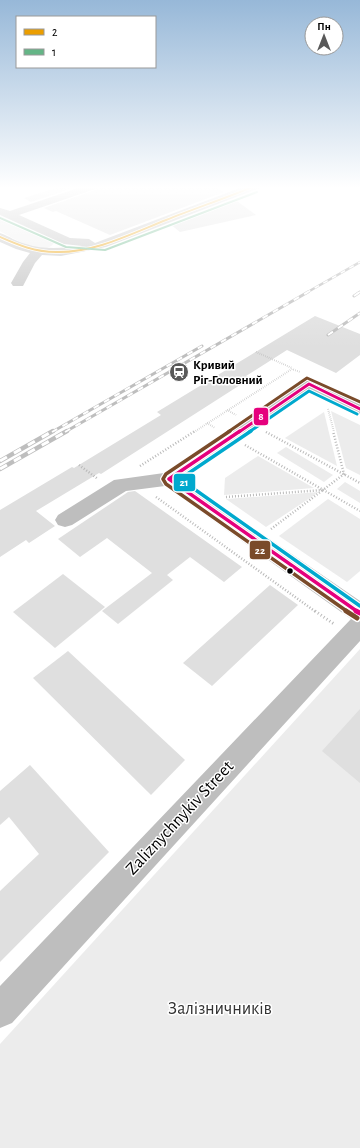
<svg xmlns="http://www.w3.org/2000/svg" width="360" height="1148" font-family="'Alegreya Sans',sans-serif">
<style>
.green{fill:#ececec}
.building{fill:#dfdfdf}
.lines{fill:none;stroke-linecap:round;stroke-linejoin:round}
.path-far2{stroke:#b9b9b9;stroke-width:2;stroke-dasharray:0.5 1.5;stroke-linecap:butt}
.path-far1{stroke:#b9b9b9;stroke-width:2.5;stroke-dasharray:1 2;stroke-linecap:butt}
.path{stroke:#b9b9b9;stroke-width:3;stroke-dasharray:1 2.5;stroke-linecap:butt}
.minor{fill:#bebebe;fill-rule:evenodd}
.rail-far2-casing{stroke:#bebebe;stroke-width:2.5}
.rail-far1-casing{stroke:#bebebe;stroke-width:3}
.rail-casing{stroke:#bebebe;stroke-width:4.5}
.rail-far2{stroke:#fff;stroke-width:1.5;stroke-dasharray:5;stroke-linecap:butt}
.rail-far1{stroke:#fff;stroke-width:2;stroke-dasharray:6;stroke-linecap:butt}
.rail{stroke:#fff;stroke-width:3;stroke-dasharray:8;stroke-linecap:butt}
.bus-1-casing{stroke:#fff;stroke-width:3.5}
.bus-2-casing{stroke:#fff;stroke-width:3.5}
.bus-3-far2-casing{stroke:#fff;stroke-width:5}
.bus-3-far1-casing{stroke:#fff;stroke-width:6}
.bus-3-casing{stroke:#fff;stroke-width:8}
.bus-4-far2-casing{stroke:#fff;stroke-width:5}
.bus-4-far1-casing{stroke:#fff;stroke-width:6}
.bus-4-casing{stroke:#fff;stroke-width:8}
.bus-5-far1-casing{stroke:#fff;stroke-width:5}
.bus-5-casing{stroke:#fff;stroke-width:6}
.bus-1{stroke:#eb9e00;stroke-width:2}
.bus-2{stroke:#64b586;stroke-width:2}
.bus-3-far2{stroke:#e5007d;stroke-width:3}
.bus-3-far1{stroke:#e5007d;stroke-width:3.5}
.bus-3{stroke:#e5007d;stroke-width:5}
.bus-4-far2{stroke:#7a4b2a;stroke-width:3}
.bus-4-far1{stroke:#7a4b2a;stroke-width:3.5}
.bus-4{stroke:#7a4b2a;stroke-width:5}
.bus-5-far1{stroke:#00a9ce;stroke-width:3}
.bus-5{stroke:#00a9ce;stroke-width:3.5}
.bus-dot{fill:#000;stroke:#fff;stroke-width:1.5}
.labels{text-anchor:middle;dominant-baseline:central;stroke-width:3;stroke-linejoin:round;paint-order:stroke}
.far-poi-label{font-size:13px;font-weight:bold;fill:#000;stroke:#fff;text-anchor:start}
.near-street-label{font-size:18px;fill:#000;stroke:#fff}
.near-park-label{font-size:18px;fill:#333;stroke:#fff}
.line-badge{stroke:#fff;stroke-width:1.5}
.badge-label{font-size:11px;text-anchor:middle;font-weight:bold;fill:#fff}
</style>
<rect width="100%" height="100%" fill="#fff"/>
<g class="green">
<path d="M0 216 53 241 54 243C44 258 11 237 0 231Z"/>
<polygon points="331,411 360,425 360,475 346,468"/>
<polygon points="324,412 337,466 285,438"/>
<polygon points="286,447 333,475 324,482 277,453"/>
<polygon points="258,456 314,488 224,495 225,478"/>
<polygon points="345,482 360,491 360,503 337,489"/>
<polygon points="319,492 266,527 226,499"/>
<polygon points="328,499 360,519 360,571 347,582 279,536"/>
<polygon points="360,649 360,1148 0,1148 0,1044"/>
</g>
<g class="building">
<polygon points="63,186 79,186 31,202 24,198"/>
<polygon points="100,186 215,186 224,192 110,235 56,211 53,212 44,208 98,189"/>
<polygon points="234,199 256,215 180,232 170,224"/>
<polygon points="315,316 360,334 360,355 336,373 287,350 246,376 251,378 101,474 99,473 36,511 55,526 29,543 26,540 0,557 0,510 72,467 74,468 161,415 157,412"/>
<polygon points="135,491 242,567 224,582 190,557 167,575 173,580 118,624 102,611 152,573 107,538 80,557 58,539 128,492"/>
<polygon points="63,574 105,607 55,648 13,612"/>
<polygon points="270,585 298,605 212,686 183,663"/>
<polygon points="68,651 185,760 151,795 33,678"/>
<polygon points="360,709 360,783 322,751"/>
<polygon points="30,765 109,852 0,962 0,891 39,854 9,817 0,825 0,791"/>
</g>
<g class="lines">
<g class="path-far2">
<polyline points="256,352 292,368"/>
<polyline points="328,409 334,432"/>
<polyline points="227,410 236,415"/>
<polyline points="207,423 215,428"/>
<polyline points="194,432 292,369 300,372"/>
</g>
<g class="path-far1">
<polyline points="266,432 360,483"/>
<polyline points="245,445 360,511"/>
<polyline points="79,465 98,479"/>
<polyline points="140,466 195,431"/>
<polyline points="156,497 316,612"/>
<polyline points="226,497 323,490 344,474 333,431"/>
<polyline points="271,529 323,490"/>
</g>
<polyline class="path" points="315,611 334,624"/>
<g class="minor">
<path d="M84 186H99L98 188 19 215 70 238 89 239 95 243 245 186H260L259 188 106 247 61 256 42 255 35 263 23 286H13L11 283 23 262 30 253 16 249 0 242V233C9 236 17 242 26 244 44 250 63 248 82 246L64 244 0 215V208L10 211Z"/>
<polygon points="309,379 360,402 360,414 310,391 182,479 360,601 360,641 12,1023 0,1028 0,986 351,619 165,486 126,491 72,525 65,527 58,525 55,520 58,515 114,480 164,473 303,381"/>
</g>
<g class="rail-far2-casing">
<g id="rail-far2">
<polyline points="306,293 360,262"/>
<polyline points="358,293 360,292"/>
</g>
</g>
<g class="rail-far1-casing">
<g id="rail-far1">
<polyline points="354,296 360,292"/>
<polyline points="328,335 360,313"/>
<polyline points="52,432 202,346"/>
<polyline points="65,432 308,292"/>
</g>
</g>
<g class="rail-casing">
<g id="rail">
<polyline points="0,461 53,431"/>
<polyline points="0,469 67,431"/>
</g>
</g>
<use href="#rail-far2" class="rail-far2"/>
<use href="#rail-far1" class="rail-far1"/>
<use href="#rail" class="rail"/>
<g class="bus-1-casing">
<path id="bus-1" d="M0 237C18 245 35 252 56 252 94 253 131 234 166 220 196 208 226 198 255 186"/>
</g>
<g class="bus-2-casing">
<polyline id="bus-2" points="0,218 66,247 105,250 257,192"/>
</g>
<g class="bus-3-far2-casing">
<polyline id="bus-3-far2" points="239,432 309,384 360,409"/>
</g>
<g class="bus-3-far1-casing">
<polyline id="bus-3-far1" points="240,431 169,479 358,612"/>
</g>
<g class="bus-3-casing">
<polyline id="bus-3" points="356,611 360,613"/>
</g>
<g class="bus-4-far2-casing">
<polyline id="bus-4-far2" points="228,432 307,378 360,402"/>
</g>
<g class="bus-4-far1-casing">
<polyline id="bus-4-far1" points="230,431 166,474 163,479 166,484 348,612"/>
</g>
<g class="bus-4-casing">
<polyline id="bus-4" points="346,611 357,618"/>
</g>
<g class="bus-5-far1-casing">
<polyline id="bus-5-far1" points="249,432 309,391 357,414"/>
</g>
<g class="bus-5-casing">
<polyline id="bus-5" points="251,431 180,479 360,606"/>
</g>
<use href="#bus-1" class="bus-1"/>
<use href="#bus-2" class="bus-2"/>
<use href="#bus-3-far2" class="bus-3-far2"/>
<use href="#bus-3-far1" class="bus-3-far1"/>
<use href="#bus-3" class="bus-3"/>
<use href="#bus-4-far2" class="bus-4-far2"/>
<use href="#bus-4-far1" class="bus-4-far1"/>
<use href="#bus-4" class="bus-4"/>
<use href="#bus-5-far1" class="bus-5-far1"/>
<use href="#bus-5" class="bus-5"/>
</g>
<linearGradient id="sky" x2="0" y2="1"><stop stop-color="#97b8d8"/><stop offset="0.54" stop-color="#fff"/><stop offset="1" stop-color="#fff" stop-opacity="0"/></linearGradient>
<rect width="360" height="347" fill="url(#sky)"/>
<defs>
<g id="station-disc" transform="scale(1)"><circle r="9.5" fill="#595959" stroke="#fff"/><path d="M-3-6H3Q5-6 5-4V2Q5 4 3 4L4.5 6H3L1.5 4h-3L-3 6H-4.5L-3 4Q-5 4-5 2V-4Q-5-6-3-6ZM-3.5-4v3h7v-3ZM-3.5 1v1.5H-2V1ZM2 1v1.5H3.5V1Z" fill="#fff"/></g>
</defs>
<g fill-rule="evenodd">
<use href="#station-disc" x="179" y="372"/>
</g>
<circle class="bus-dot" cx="290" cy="571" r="3.5"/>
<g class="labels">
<g class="far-poi-label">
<text x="193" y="365">Кривий<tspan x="193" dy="15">Ріг-Головний</tspan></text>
</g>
<g class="near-street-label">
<text transform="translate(180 818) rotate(-47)">Zaliznychnykiv Street</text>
</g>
<g class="near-park-label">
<text x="220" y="1009">Залізничників</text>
</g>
</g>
<g class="line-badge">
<rect x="253" y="407" width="16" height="19" rx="4" fill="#e5007d"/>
<rect x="173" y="473" width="23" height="19" rx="4" fill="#00a9ce"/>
<rect x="249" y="540" width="22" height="20" rx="4" fill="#7a4b2a"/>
</g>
<g class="badge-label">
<text x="261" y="420">8</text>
<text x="184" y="486">21</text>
<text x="260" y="554">22</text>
</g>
<rect x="16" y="16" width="140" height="52" fill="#ffffff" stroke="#999999"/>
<rect x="24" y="29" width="20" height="6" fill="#eb9e00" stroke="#999999"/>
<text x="52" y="36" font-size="12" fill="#000000">2</text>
<rect x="24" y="49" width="20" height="6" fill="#64b586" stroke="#999999"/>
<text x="52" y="56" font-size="12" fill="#000000">1</text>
<g transform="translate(324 36)"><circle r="19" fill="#ffffff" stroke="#999999"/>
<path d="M0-3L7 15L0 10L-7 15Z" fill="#595959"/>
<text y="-6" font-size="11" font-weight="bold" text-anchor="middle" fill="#000000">Пн</text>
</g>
</svg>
